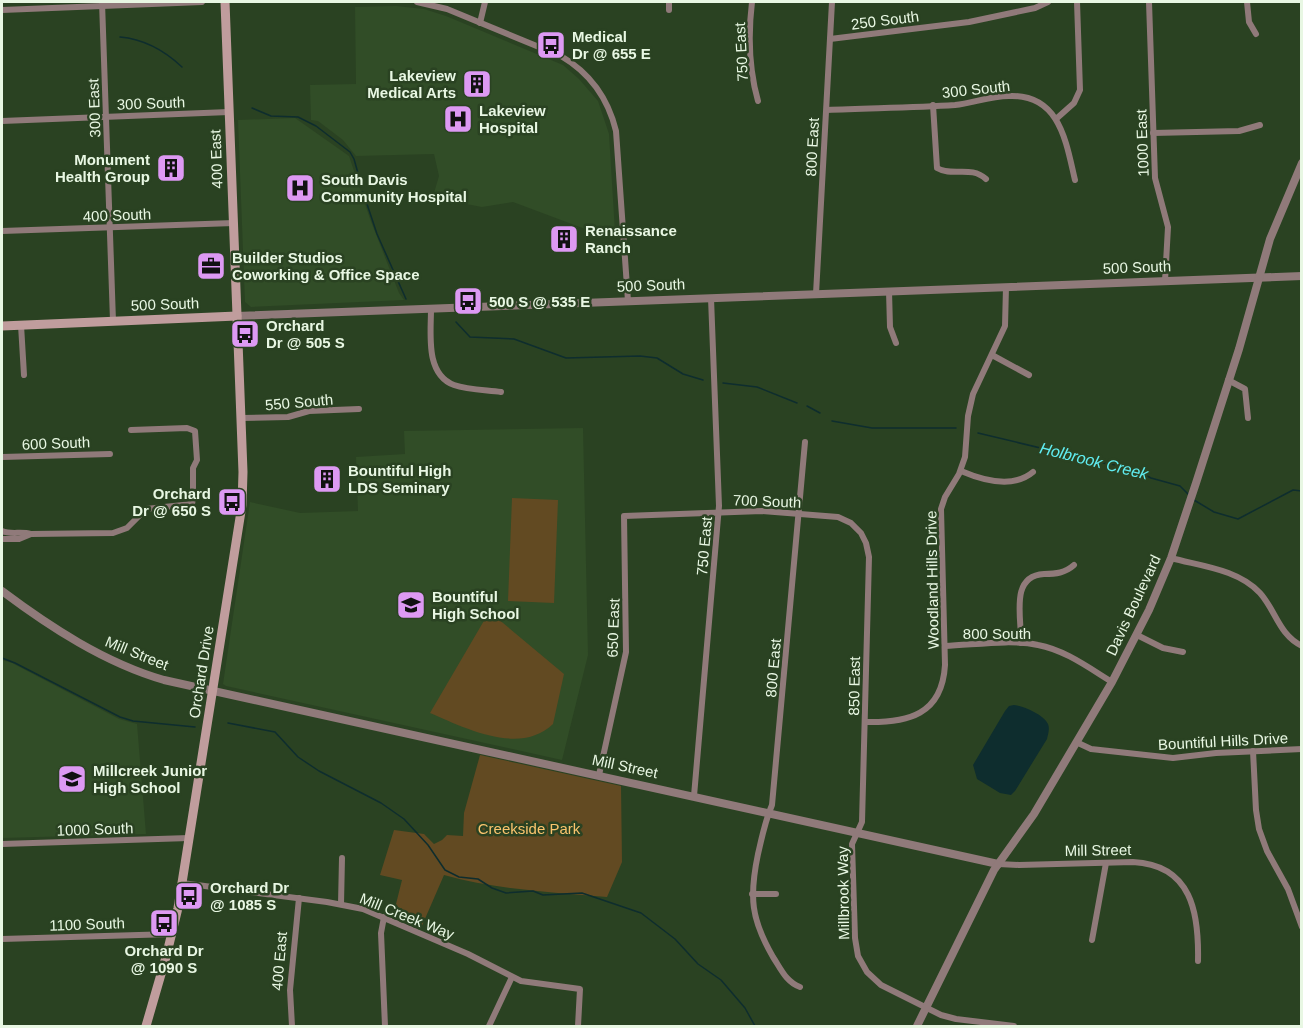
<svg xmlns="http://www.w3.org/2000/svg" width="1303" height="1028" font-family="Arial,sans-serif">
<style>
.built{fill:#314d27}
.green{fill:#624a22}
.water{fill:#0e2d2e}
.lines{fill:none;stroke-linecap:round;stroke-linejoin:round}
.stream{stroke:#0e2d2e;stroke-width:1.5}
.minor{stroke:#907a7a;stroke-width:6}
.tertiary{stroke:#907a7a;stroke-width:8}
.secondary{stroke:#c09d9d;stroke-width:9}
.labels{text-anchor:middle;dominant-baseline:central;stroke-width:5;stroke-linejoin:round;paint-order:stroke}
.street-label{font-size:15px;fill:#e8f7e3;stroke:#2a4222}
.poi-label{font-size:15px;font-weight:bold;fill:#e8f7e3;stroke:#2a4222;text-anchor:start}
.park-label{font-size:15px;fill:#fac46e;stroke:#2a4222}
.water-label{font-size:16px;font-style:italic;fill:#60edf1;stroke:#2a4222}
</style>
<rect width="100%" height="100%" fill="#2a4222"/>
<g class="built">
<polygon points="396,6 424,9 446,16 563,65 579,79 598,101 609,134 615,232 585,229 513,202 482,207 461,203 434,193 439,176 434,154 356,156 343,140 318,121 311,120 310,85 356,84 355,7"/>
<polygon points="295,118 349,156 370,219 399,293 404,300 251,307 245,302 238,120"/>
<polygon points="583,428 588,655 562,760 226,686 223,684 250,502 300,513 358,511 356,457 405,454 404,431"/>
<polygon points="2,660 12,663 119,719 137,724 146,834 2,838"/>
</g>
<g class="green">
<polygon points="512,498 558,500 554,603 508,601"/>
<path d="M497 618 564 674 553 724C520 756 465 728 430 713L485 619Z"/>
<path d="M480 755 621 786 622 862 607 897C553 892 497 890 444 875L421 928 393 916 402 880 380 875 394 830 424 834 434 844 442 840 447 835 463 836 464 813Z"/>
</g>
<path class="water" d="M1014 705C1024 706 1044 715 1048 724 1050 729 1048 734 1047 739L1015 791 1011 795 1000 793 977 779 973 765 1005 711 1009 706Z"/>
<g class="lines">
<g class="stream">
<path d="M120 37C143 39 165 51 182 67"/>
<polyline points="252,108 271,116 298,117 316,126 350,152 354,159 361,184"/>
<polyline points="363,192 377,234 406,299"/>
<polyline points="456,322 470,337 514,339 566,358 640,356 657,358 683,374 703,380"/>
<polyline points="723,383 757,387 797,403"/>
<polyline points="807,406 820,413"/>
<polyline points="832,421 872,428 956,428"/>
<polyline points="978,433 1103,463 1130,467 1151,478 1180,486 1188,494"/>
<polyline points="1194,500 1214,512 1238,519 1293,490 1302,491"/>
<polyline points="2,658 15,663 120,717 133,721 195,727"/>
<polyline points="228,723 275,732 298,757 319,771 381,803 404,819 428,845 445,870 459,877 478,879 492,888 506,893 533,891 543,895 582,893 641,913 675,939 698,964 721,980 745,1008 755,1026"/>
</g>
<g class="minor">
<polyline points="102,2 113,321"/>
<path d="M417 2 447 9 561 56C590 73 608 98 616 131L628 301"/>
<path d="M752 2C748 35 749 69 758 101"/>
<polyline points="1149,2 1155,178 1168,227 1165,281"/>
<polyline points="1247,2 1249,22 1256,34"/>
<polyline points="2,10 202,2"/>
<polyline points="669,10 669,2"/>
<polyline points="480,23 485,2"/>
<polyline points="830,39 969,22 1035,8 1048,2"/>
<path d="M933 105 937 168C952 177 971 165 986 179"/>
<path d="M827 110C869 108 912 108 955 105 973 103 990 96 1009 96 1060 94 1066 142 1075 180"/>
<polyline points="1056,119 1074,103 1080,90 1077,2"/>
<polyline points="2,121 229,112"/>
<polyline points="1153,133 1239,131 1260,125"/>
<polyline points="2,231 234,223"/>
<polyline points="889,291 890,327 896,343"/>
<polyline points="816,294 832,2"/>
<path d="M431 309C431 334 425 374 454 385 468 390 486 390 501 392"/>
<polyline points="21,325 24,375"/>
<polyline points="992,355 1029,375"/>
<polyline points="1228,380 1245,389 1248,418"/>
<polyline points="241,418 288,417 309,411 359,409"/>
<polyline points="2,457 110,454"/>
<path d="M961 471C982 480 1013 489 1033 472"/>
<path d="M2 531C11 535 21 531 31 534L113 533 127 528 146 509 192 504 193 499V468L197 460 195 431 187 428 131 430"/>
<polyline points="2,539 19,539 31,534"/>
<path d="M1171 558C1200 566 1238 569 1260 593 1276 611 1279 635 1302 646"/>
<polyline points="1137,635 1163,648 1183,652"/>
<path d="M1021 643C1022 619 1009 576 1044 574 1056 574 1065 573 1074 565"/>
<path d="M945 646C974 645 1010 639 1038 645 1065 650 1089 668 1112 682"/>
<path d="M865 722C908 723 942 715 945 665L941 509 945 497 959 474 965 457 968 416 973 394 1005 326 1006 287"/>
<polyline points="1076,742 1091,749 1173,758 1216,753 1302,749"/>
<polyline points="1253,751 1256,810 1259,829 1267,851 1288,889 1302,927"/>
<polyline points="599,775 626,652 624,516 762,511 838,517 851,523 861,533 866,543 869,557 862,822 852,844 855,938 858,956 867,972 881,985 941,1015 956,1019 1014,1026"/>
<polyline points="694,796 719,506 711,298"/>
<polyline points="2,844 189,838"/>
<path d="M998 864 1019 865 1133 862C1192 865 1199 913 1198 961"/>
<polyline points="182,883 327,902 363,909 468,954 521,981 580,989 578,1026"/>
<polyline points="752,894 776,894"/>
<polyline points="341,904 342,858"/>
<polyline points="384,917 381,933 385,1026"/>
<polyline points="2,939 173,934"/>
<polyline points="1092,940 1106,863"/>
<path d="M800 987C786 982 781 969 773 957 751 919 749 897 758 854 762 837 765 821 772 805L805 442"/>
<polyline points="292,1026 290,990 299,898"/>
<polyline points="489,1026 512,977"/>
</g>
<g class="tertiary">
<polyline points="237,316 1302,276"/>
<path d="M2 591C50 627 105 663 164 680L998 864"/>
<polyline points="917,1026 994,870 1034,814 1112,682 1149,610 1171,558 1196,483 1239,349 1270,239 1302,163"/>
</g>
<g class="secondary">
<polyline points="2,326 237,316"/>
<polyline points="146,1026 166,957 178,908 242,505 243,472 225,2"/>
</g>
</g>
<defs>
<g id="bus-square" transform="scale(1.5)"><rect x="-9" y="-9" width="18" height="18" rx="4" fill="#dd99f3" stroke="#2a4222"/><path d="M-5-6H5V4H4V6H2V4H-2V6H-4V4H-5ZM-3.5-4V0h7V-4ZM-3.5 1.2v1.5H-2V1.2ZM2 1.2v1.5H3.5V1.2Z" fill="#111"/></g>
<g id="building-square" transform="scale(1.5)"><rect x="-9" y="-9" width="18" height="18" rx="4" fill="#dd99f3" stroke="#2a4222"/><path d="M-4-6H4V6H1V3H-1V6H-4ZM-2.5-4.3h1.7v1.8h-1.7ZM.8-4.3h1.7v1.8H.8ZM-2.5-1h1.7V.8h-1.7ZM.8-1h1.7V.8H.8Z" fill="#111"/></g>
<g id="hospital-square" transform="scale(1.5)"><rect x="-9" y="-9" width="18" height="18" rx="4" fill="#dd99f3" stroke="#2a4222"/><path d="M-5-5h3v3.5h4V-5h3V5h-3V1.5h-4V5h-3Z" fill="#111"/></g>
<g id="office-square" transform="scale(1.5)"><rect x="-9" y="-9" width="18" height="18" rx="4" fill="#dd99f3" stroke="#2a4222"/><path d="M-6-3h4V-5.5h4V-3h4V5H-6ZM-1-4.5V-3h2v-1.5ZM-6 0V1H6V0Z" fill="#111"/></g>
<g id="school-square" transform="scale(1.5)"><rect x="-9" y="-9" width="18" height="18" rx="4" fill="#dd99f3" stroke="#2a4222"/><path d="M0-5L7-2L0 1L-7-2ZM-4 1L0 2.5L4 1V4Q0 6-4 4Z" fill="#111"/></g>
</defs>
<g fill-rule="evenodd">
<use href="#bus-square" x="551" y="45"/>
<use href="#building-square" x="477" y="84"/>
<use href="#hospital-square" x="458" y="119"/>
<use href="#building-square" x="171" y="168"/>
<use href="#hospital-square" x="300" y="188"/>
<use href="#building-square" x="564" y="239"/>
<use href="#office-square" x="211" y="266"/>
<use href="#bus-square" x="468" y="301"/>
<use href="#bus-square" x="245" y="334"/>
<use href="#building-square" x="327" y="479"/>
<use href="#bus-square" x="232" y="502"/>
<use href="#school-square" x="411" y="605"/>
<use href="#school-square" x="72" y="779"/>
<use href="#bus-square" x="189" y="896"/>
<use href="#bus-square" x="164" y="923"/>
</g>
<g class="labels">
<g class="street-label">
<text transform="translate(885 20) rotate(-7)">250 South</text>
<text transform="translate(741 52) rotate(-93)">750 East</text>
<text transform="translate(976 89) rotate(-6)">300 South</text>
<text transform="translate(151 103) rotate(-2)">300 South</text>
<text transform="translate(94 108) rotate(-92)">300 East</text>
<text transform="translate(1142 143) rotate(-92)">1000 East</text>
<text transform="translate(812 147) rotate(-87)">800 East</text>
<text transform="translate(216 159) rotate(-92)">400 East</text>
<text transform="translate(117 215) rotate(-2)">400 South</text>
<text transform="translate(1137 267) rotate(-2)">500 South</text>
<text transform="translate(651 285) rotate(-2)">500 South</text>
<text transform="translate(165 304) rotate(-2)">500 South</text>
<text transform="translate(299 402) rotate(-5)">550 South</text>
<text transform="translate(56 443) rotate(-2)">600 South</text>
<text transform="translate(767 501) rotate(2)">700 South</text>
<text transform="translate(704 546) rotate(-85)">750 East</text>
<text transform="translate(932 580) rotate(-91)">Woodland Hills Drive</text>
<text transform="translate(1133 605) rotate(-65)">Davis Boulevard</text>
<text transform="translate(613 628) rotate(-88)">650 East</text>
<text x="997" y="633">800 South</text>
<text transform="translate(137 653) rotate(22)">Mill Street</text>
<text transform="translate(773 668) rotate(-85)">800 East</text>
<text transform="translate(201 672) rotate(-81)">Orchard Drive</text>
<text transform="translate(854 686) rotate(-89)">850 East</text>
<text transform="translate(1223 741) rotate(-3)">Bountiful Hills Drive</text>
<text transform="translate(625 766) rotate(12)">Mill Street</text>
<text transform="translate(95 829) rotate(-2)">1000 South</text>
<text transform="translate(1098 850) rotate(-1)">Mill Street</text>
<text transform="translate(843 893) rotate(-91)">Millbrook Way</text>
<text transform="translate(407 916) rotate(22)">Mill Creek Way</text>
<text transform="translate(87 924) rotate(-2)">1100 South</text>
<text transform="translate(279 961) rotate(-85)">400 East</text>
</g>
<g class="poi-label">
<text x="572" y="36">Medical<tspan x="572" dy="17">Dr @ 655 E</tspan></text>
<text x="456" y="75" text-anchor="end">Lakeview<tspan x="456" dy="17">Medical Arts</tspan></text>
<text x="479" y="110">Lakeview<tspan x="479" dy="17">Hospital</tspan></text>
<text x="150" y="159" text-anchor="end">Monument<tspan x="150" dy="17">Health Group</tspan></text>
<text x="321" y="179">South Davis<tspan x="321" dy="17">Community Hospital</tspan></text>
<text x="585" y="230">Renaissance<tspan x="585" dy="17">Ranch</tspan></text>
<text x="232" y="257">Builder Studios<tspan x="232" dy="17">Coworking &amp; Office Space</tspan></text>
<text x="489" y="301">500 S @ 535 E</text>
<text x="266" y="325">Orchard<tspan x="266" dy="17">Dr @ 505 S</tspan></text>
<text x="348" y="470">Bountiful High<tspan x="348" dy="17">LDS Seminary</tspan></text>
<text x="211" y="493" text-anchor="end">Orchard<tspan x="211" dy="17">Dr @ 650 S</tspan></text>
<text x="432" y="596">Bountiful<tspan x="432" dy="17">High School</tspan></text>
<text x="93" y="770">Millcreek Junior<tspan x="93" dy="17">High School</tspan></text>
<text x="210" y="887">Orchard Dr<tspan x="210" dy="17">@ 1085 S</tspan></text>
<text x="164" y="950" text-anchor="middle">Orchard Dr<tspan x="164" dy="17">@ 1090 S</tspan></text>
</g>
<g class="park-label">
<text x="529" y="828">Creekside Park</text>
</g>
<g class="water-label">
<text transform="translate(1094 461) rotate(14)">Holbrook Creek</text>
</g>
</g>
<rect width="1303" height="1028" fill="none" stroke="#e8f7e3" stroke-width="6"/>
</svg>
